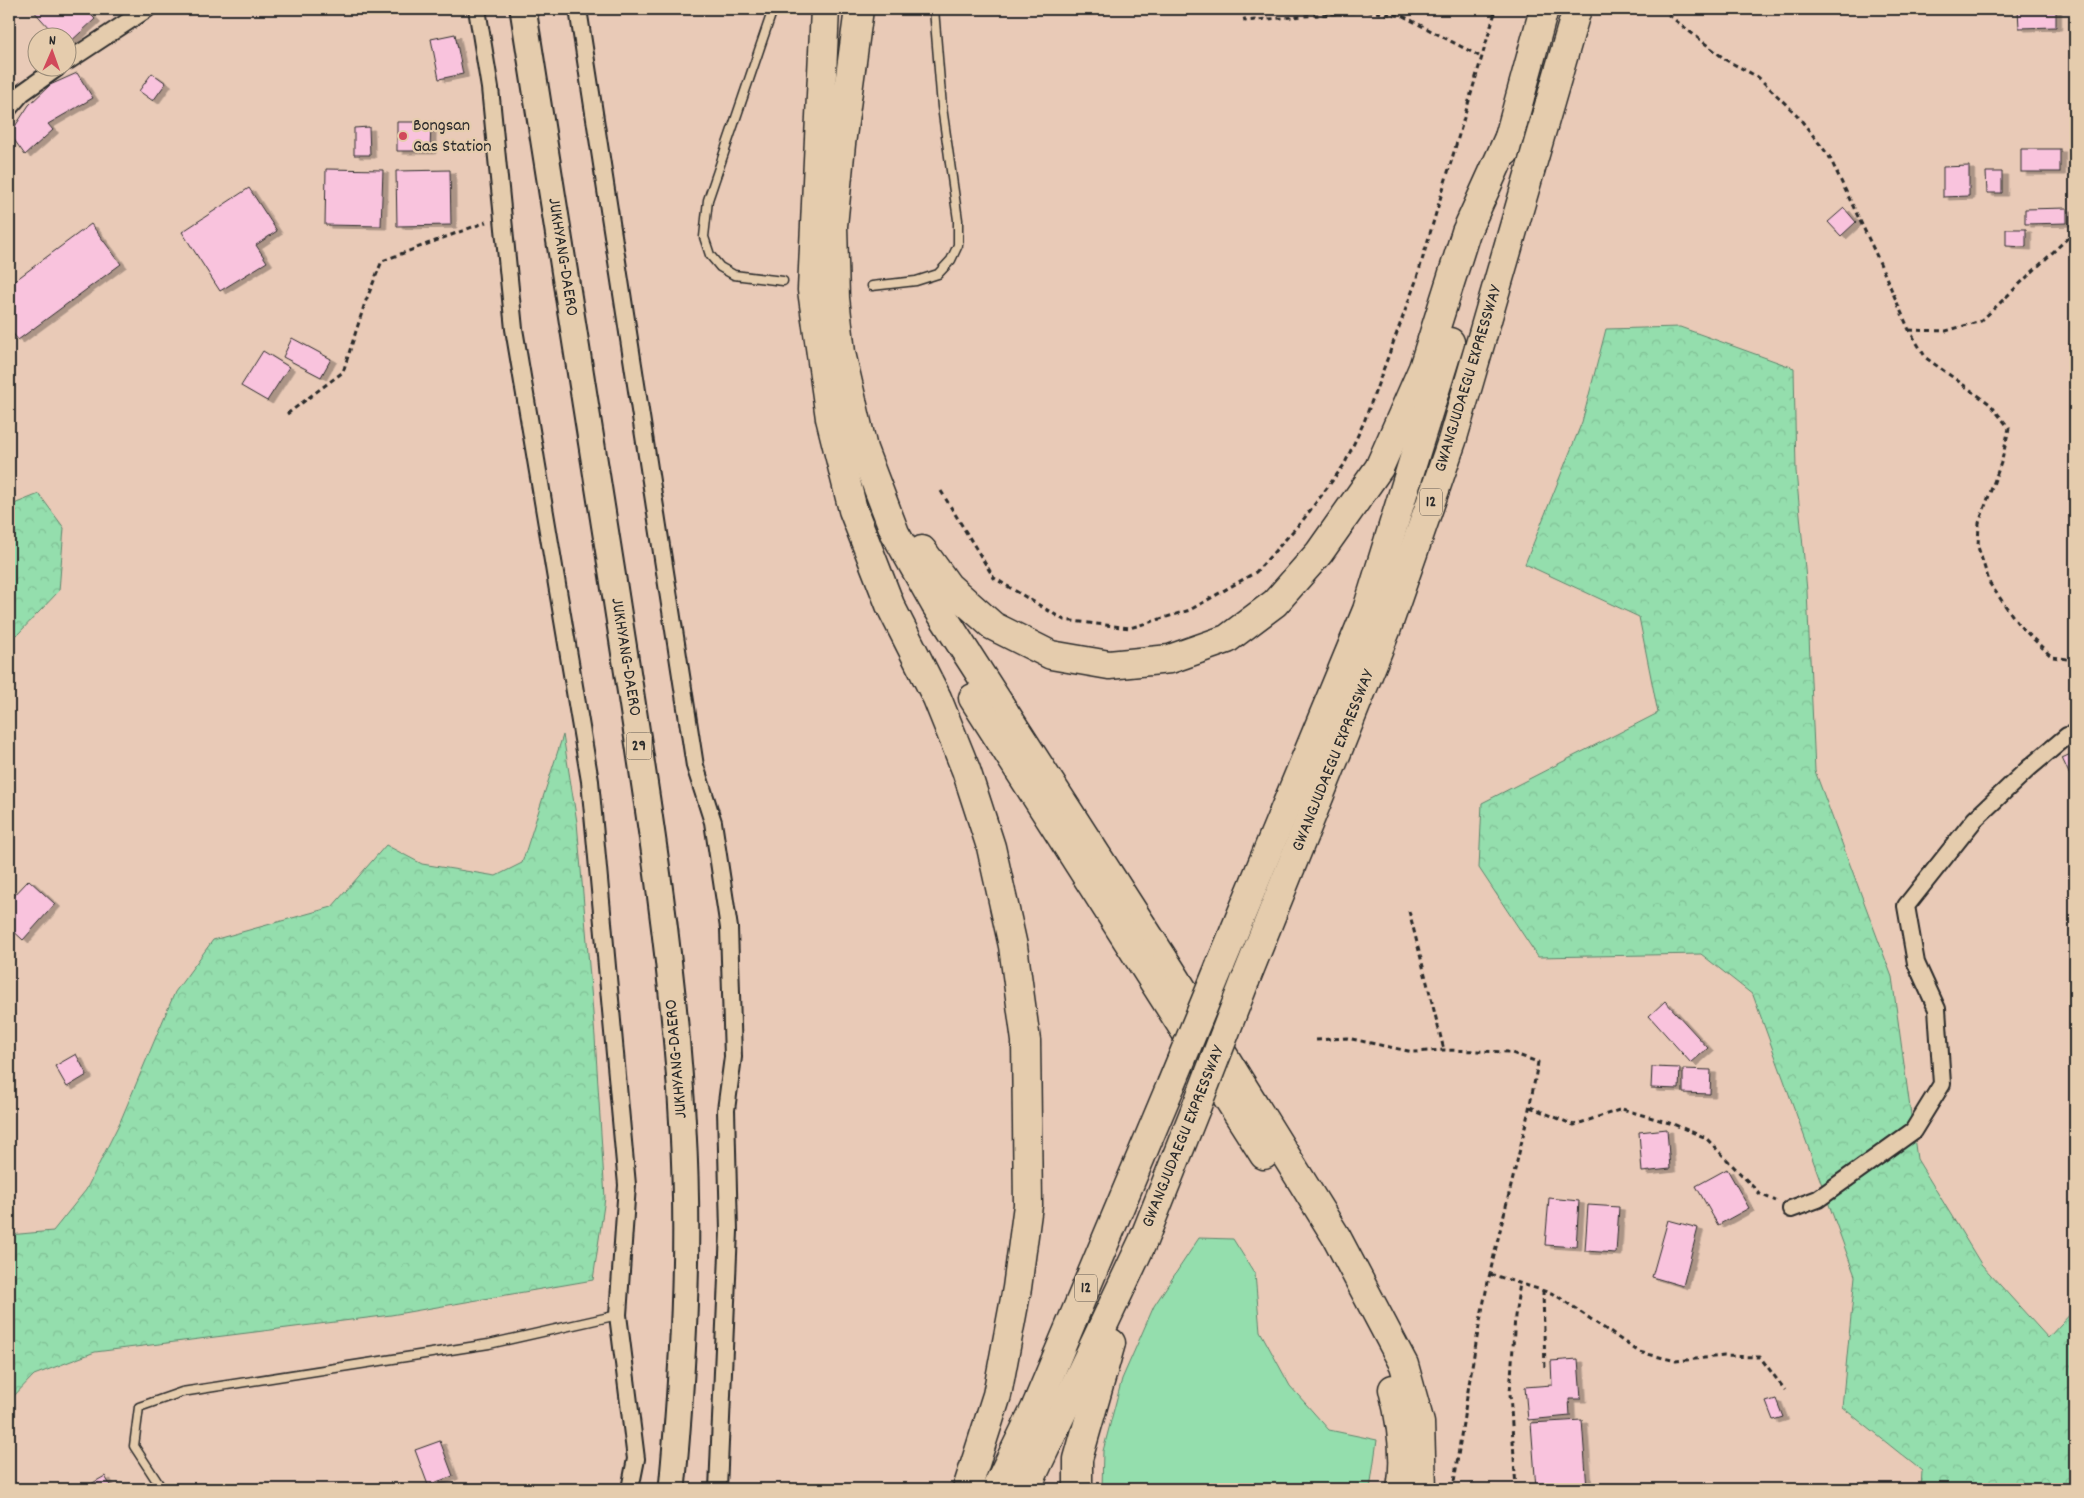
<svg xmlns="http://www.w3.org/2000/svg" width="2084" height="1498" font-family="Dekko,sans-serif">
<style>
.green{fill:#94dead;stroke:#60846c}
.forest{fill:url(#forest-crowns);stroke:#60846c}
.building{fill:#f9c3dd;stroke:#2b2b2b;filter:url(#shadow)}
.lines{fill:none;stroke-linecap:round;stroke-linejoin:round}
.service-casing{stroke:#2b2b2b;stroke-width:11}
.minor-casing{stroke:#2b2b2b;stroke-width:20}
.primary-casing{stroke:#2b2b2b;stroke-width:29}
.motorway-casing{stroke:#2b2b2b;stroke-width:31}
.path{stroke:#2b2b2b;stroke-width:3;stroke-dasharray:5 4;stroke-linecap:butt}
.service{stroke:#e5ccad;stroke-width:8}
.minor{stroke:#e5ccad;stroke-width:16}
.primary{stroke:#e5ccad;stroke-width:25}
.motorway{stroke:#e5ccad;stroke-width:28}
.motorway-bridge-casing{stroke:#2b2b2b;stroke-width:31;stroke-linecap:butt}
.motorway-bridge{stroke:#e5ccad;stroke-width:28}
.poi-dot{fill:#d1495b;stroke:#e5ccad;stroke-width:2}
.labels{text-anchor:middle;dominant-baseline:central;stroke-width:4.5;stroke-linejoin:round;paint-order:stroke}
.shield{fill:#e5ccad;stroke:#635b52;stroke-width:1}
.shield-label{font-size:16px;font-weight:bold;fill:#2b2b2b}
.poi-label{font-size:18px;fill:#2b2b2b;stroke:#e5ccad;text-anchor:start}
.street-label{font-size:18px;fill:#2b2b2b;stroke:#e5ccad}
</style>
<defs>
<pattern id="forest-crowns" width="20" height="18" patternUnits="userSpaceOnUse" patternTransform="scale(1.25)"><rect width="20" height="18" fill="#94dead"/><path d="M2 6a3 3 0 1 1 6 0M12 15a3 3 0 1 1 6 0" fill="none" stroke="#80bf95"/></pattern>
<filter id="shadow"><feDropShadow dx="5.5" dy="3" stdDeviation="0" flood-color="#0004"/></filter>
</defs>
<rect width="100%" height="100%" fill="#e9cab7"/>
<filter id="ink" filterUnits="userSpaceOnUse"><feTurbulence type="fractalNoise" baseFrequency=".02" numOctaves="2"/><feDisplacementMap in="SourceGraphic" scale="10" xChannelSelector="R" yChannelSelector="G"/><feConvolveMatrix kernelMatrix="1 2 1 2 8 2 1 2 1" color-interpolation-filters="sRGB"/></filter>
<g filter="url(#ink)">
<polygon class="green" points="1199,1238 1233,1239 1255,1274 1260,1331 1290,1386 1329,1430 1377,1440 1370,1489 1102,1489 1103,1451 1122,1379 1154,1306"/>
<g class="forest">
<polygon points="1680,327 1794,368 1796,471 1807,591 1815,771 1892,977 1917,1159 1981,1264 2048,1338 2075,1309 2075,1489 1921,1489 1922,1471 1842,1407 1855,1276 1753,995 1701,954 1538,957 1479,868 1482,803 1658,713 1639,617 1525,564 1582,422 1606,329"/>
<polygon points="39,494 64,528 59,591 18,634 9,637 9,506"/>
<polygon points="563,735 577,822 595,1037 605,1198 593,1280 391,1315 95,1352 34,1375 9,1401 9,1235 53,1231 86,1190 120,1122 175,992 213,940 332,907 386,845 422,864 496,876 522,863"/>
</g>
<g class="building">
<polygon points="32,9 85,9 95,19 68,44 68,38 58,38"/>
<polygon points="2018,9 2056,9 2056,27 2019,28"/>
<polygon points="455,34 463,74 439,79 431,39"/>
<polygon points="77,73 93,98 48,124 53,130 25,155 10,134 29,105 50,85"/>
<polygon points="152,73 166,83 153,101 139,91"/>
<polygon points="397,122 431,122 430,151 397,151"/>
<polygon points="369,127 370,155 354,155 354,128"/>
<rect x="2021" y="149" width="39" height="23"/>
<polygon points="1969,166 1969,196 1943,197 1943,167"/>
<polygon points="326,169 383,170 381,226 325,225"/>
<polygon points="450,170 451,225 397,226 396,171"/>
<polygon points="1986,172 2002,172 2002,193 1987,193"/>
<polygon points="249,188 277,231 256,245 267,262 220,291 182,232"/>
<polygon points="1844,208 1856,222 1841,236 1828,222"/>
<polygon points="2067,208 2067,223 2025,224 2025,209"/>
<polygon points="91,224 121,264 18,340 9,328 9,285"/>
<polygon points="2006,229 2026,229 2026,247 2006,246"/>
<polygon points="292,338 331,359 321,377 283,357"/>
<polygon points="263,351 289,367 267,401 241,386"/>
<polygon points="2075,752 2075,781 2073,782 2062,758"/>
<polygon points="29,880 55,904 23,940 9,927 9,901"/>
<polygon points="1665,1001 1708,1048 1691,1063 1649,1016"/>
<polygon points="76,1054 87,1075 67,1087 55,1066"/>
<polygon points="1652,1067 1680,1068 1679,1089 1651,1088"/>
<polygon points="1683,1069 1711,1070 1710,1094 1683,1093"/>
<polygon points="1667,1129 1670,1169 1642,1172 1639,1132"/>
<polygon points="1727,1169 1749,1208 1718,1225 1696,1186"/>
<polygon points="1549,1198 1579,1201 1576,1247 1545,1245"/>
<polygon points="1588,1205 1619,1207 1616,1253 1585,1251"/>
<polygon points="1668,1220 1698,1228 1683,1286 1652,1277"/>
<polygon points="1578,1359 1581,1399 1569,1399 1570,1416 1528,1420 1525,1387 1552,1385 1551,1361"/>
<polygon points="1776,1399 1783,1417 1773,1420 1766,1402"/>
<polygon points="1582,1420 1587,1489 1536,1489 1531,1423"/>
<polygon points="440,1441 453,1476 428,1485 415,1450"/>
<polygon points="105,1476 112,1489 82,1489"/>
</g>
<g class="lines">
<g class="service-casing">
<g id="service">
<polyline points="773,9 708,200 704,237 710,255 720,267 734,275 783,281"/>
<polyline points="872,286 916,281 938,274 951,260 958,245 958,220 942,107 934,9"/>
<polyline points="162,1489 134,1446 139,1407 182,1392 489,1344 618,1315"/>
</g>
</g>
<g class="minor-casing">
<g id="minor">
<polyline points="477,9 490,88 514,329 590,781 627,1185 618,1315 636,1459 630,1489"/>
<polyline points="578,9 695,766 713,822 729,928 733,1057 726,1110 729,1231 718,1489"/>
<polyline points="68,61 147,9"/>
<polyline points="9,108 22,93 57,68"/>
<polyline points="1791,1209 1818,1199 1913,1131 1942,1084 1937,1009 1916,963 1906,906 1975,819 2029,768 2067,736 2075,734"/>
</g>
</g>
<g class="primary-casing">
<path id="primary" d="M523 9C553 199 583 389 613 579 641 762 673 945 683 1130 690 1249 683 1370 672 1489"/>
</g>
<g class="motorway-casing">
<g id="motorway">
<polyline points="825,9 812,290 830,418 853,510 890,605 937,698 966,770 991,847 1013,946 1026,1041 1028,1205 1017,1288 997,1395 967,1489"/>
<polyline points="859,9 841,144 833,226 835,298 841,353 863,449 895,533 935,604 1170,969 1337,1238 1404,1365 1420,1423 1422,1489"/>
<polyline points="1505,152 1544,9"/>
<polyline points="922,550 948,586 993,626 1051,655 1109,665 1170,659 1227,639 1275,603 1319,553 1379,468 1423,368 1466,232 1510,135"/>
<polyline points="973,698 1264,1155"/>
<polyline points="1220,966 1367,610 1450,342"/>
<polyline points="1245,981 1387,628 1452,441 1577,9"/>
<path d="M1393 1389C1401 1421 1407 1456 1401 1489"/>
<polyline points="996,1489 1035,1409 1171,1085"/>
<polyline points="1026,1489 1143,1241 1196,1108"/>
<polyline points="1078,1489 1078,1459 1111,1343"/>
</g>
</g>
<g class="path">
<polyline points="1242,9 1245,21 1365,11 1403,16 1481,57"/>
<polyline points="1661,9 1726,60 1758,77 1797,115 1829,156 1875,252 1909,330 1926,358 1990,404 2009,428 2002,460 1979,523 1978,547 1990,584 2019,625 2052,657 2075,660"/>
<polyline points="2070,139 2075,139"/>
<polyline points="1909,330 1946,331 1981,321 2075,231"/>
<polyline points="287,414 343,372 365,303 382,261 486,222"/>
<polyline points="941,491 994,578 1064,620 1130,628 1190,610 1256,572 1303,520 1344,465 1364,422 1416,281 1496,9"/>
<polyline points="1409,911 1444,1050"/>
<path d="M1316 1040 1347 1038 1413 1052 1444 1050 1509 1052 1538 1062C1526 1133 1506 1202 1490 1273 1474 1344 1464 1417 1453 1489"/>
<polyline points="1530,1107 1574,1125 1622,1109 1673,1124 1706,1138 1760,1194 1776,1201"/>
<polyline points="1490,1274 1554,1294 1639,1352 1676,1361 1724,1356 1760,1357 1785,1390"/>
<polyline points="1543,1290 1545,1371"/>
<polyline points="1516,1489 1510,1393 1515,1316 1520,1283"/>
</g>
<use href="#service" class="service"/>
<use href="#minor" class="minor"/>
<use href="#primary" class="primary"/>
<use href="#motorway" class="motorway"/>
<g class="motorway-bridge-casing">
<g id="motorway-bridge">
<polyline points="1171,1085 1220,966"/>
<polyline points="1196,1108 1245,981"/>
</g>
</g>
<use href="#motorway-bridge" class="motorway-bridge"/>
</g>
</g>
<circle class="poi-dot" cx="403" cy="136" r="5"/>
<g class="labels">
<g class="shield">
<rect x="1420" y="488.5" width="22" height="27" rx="4"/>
<rect x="626.5" y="732.5" width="25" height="27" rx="4"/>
<rect x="1075" y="1274.5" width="22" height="27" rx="4"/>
</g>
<g class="shield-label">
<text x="1431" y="502">12</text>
<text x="639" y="746">29</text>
<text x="1086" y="1288">12</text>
</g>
<g class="poi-label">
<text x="413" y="126">Bongsan<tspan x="413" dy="21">Gas Station</tspan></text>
</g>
<g class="street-label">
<text transform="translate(562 257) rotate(81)">JUKHYANG-DAERO</text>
<text transform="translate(1469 379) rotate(-73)">GWANGJUDAEGU EXPRESSWAY</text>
<text transform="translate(625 657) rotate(81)">JUKHYANG-DAERO</text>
<text transform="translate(1334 761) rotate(-68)">GWANGJUDAEGU EXPRESSWAY</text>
<text transform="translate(677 1059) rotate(-95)">JUKHYANG-DAERO</text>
<text transform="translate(1184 1137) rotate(-68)">GWANGJUDAEGU EXPRESSWAY</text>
</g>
</g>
<rect width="2084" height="1498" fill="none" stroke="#e5ccad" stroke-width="30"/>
<rect x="15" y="15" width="2054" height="1468" fill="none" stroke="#2b2b2b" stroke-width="2" filter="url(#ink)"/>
<g transform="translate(52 52) rotate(2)"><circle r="24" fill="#e5ccad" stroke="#9b8c79"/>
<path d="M0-4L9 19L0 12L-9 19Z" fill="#d1495b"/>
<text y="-8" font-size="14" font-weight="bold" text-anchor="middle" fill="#2b2b2b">N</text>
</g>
</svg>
